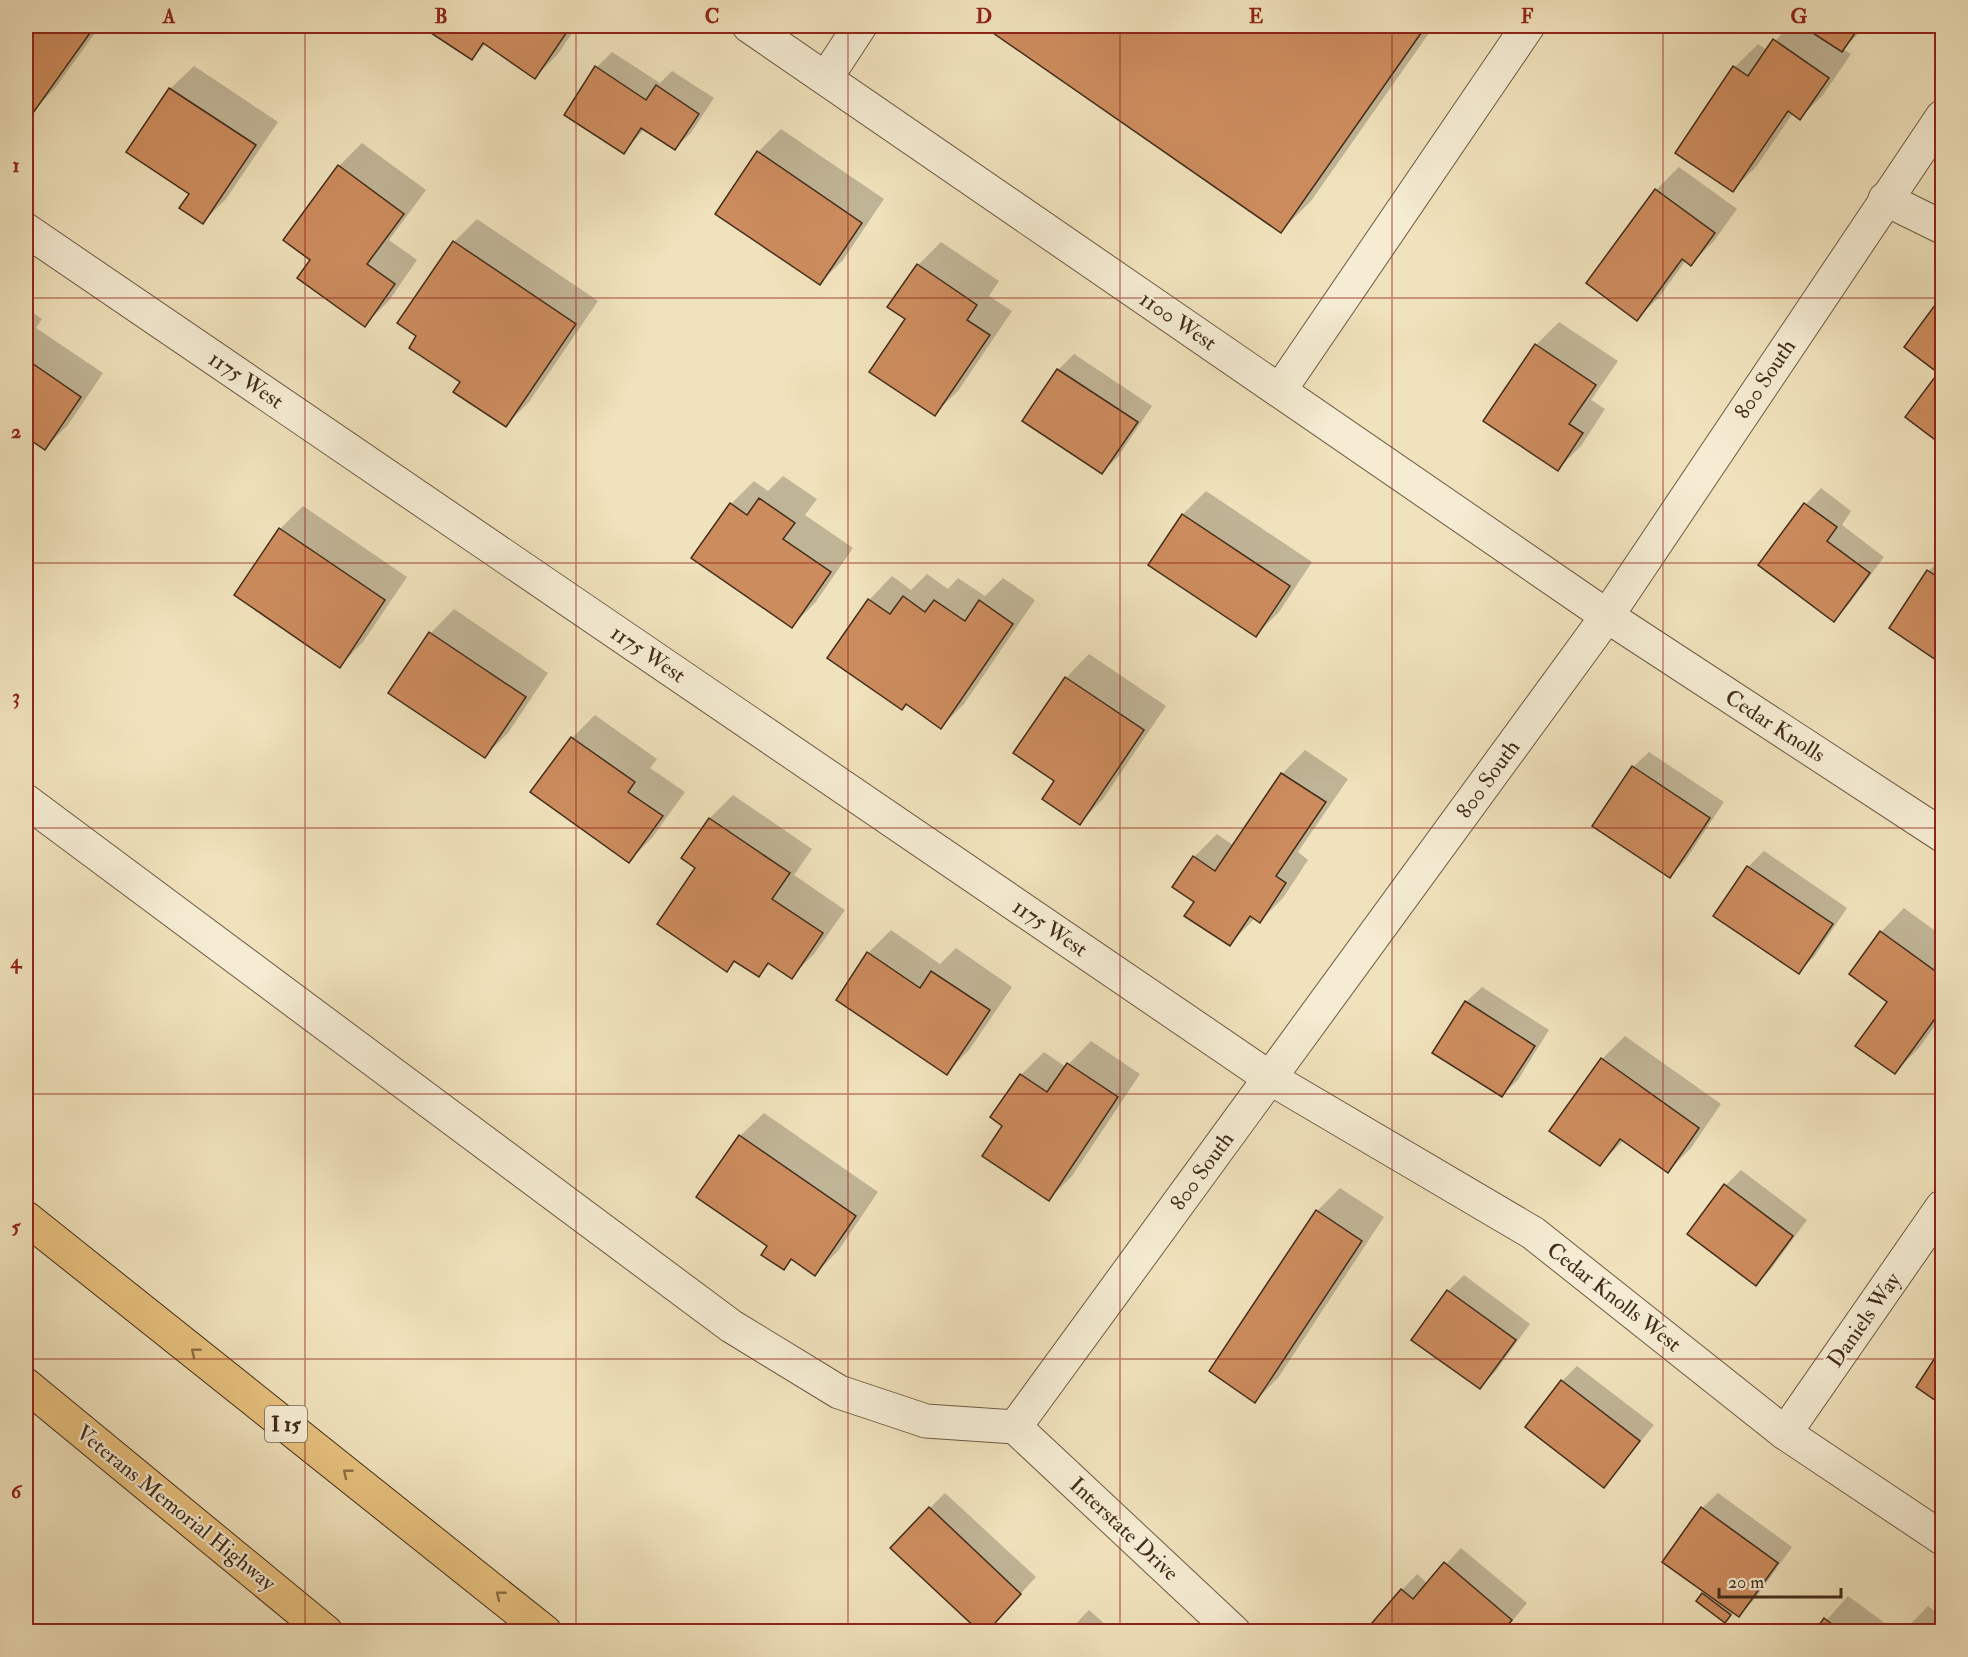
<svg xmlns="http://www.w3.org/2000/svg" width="1968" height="1657" font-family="'IM FELL Double Pica',serif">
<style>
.shadow{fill:#0003}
.building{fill:#cd8c5e;stroke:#422c1a;stroke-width:1.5}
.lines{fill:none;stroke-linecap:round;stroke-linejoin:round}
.minor-casing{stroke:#6e5a42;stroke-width:35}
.highway-casing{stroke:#422c1a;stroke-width:35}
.minor{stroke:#f5ecd3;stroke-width:33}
.highway{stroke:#e8c17e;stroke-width:33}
.oneway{stroke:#8d6f47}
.grid{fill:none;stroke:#8f2418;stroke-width:1.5;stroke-opacity:0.55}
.labels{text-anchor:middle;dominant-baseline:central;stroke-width:4.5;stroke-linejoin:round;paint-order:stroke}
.shield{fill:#f5ecd3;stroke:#786652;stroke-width:1.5}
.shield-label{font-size:21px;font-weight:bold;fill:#422c1a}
.street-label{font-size:22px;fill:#422c1a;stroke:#f5ecd3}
.neatline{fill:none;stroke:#8f2418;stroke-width:2}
.grid-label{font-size:20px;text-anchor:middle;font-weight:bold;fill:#8f2418}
</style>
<rect width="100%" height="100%" fill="#f0e2bc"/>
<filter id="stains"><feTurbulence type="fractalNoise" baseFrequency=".00333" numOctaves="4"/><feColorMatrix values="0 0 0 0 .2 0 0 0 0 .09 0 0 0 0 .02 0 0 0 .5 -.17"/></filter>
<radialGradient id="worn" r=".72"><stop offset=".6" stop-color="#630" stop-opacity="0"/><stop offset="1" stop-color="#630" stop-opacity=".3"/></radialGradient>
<g class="shadow">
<polygon points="26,26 100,26 56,87 33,111 26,105"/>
<polygon points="434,26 577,26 558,54 535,77 486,44 472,58 430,30"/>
<polygon points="986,26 1434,26 1311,201 1281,231"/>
<polygon points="1789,26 1866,26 1843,49 1851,54 1823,95 1800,118 1793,113 1756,167 1733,190 1677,152 1735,67 1758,44 1767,50"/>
<polygon points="612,52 660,83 672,71 714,98 691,133 675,148 645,128 624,152 566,114 597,67"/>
<polygon points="194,66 278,122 226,199 203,222 191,193 170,89"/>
<polygon points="781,129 884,199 843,260 820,283 758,152"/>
<polygon points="362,143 426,190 389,240 417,260 388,302 364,325 312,259 339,166"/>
<polygon points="1679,167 1737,209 1714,241 1691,264 1686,260 1660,296 1637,319 1588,283 1656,190"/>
<polygon points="477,219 598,301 529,402 506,425 418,336 454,242"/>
<polygon points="941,242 999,281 989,296 1012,311 958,391 934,414 907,319 918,265"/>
<polygon points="1942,300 1942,443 1907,416 1940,373 1936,306"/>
<polygon points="26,308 42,319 36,328 103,373 68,425 45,448 26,435"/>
<polygon points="1559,322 1618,361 1591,400 1605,409 1581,446 1558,469 1536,345"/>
<polygon points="1074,354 1152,406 1118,457 1102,472 1024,421 1059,369"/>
<polygon points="783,476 817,499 805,515 853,548 815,603 792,626 731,504 754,481 768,491"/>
<polygon points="1821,488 1851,511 1842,525 1884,557 1849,604 1833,620 1760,564 1806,504"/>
<polygon points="1206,491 1312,562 1279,612 1256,635 1150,564 1183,514"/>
<polygon points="303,506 407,577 363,642 340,666 280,529"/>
<polygon points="1942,558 1942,662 1891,628 1929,571"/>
<polygon points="927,574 948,589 958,578 985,596 1003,578 1035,600 964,704 941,727 907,703 829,657 869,600 892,576 911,590"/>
<polygon points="454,609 548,673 508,733 485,756 390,692 431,633"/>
<polygon points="1089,654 1166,706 1103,799 1080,823 1056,780 1015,753 1066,678"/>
<polygon points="595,715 657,759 650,768 685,792 652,838 629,861 532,792 572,738"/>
<polygon points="1305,750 1348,779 1298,852 1308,860 1283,898 1260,921 1255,918 1229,945 1196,902 1194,857 1217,834 1234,846 1282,774"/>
<polygon points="1649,752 1724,802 1685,861 1670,876 1633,767"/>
<polygon points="733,795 812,849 794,875 845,910 814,954 791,977 771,963 758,975 736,960 727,970 697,867 684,858 710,818"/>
<polygon points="1764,851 1847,908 1814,957 1798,972 1748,867"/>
<polygon points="1904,908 1942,936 1942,1016 1918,1049 1895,1072 1889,1001 1851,974 1881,932"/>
<polygon points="891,930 940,964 956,948 1012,987 969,1050 946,1073 868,953"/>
<polygon points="1482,987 1549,1030 1518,1080 1502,1095 1466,1002"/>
<polygon points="1625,1036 1721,1104 1691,1148 1668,1171 1624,1140 1600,1164 1551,1130 1602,1059"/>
<polygon points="1091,1041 1140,1074 1072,1176 1049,1199 1004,1125 1021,1075 1044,1052 1066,1067"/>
<polygon points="764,1113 878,1192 838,1251 815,1274 793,1259 784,1268 770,1246 698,1196 740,1136"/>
<polygon points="1741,1170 1807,1220 1771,1269 1756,1284 1726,1185"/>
<polygon points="1340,1188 1384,1217 1278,1378 1255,1401 1317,1211"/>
<polygon points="1464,1275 1530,1324 1495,1372 1480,1387 1413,1339 1448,1291"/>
<polygon points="1942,1350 1942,1403 1918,1386"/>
<polygon points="1577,1366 1654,1425 1604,1486 1562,1381"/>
<polygon points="945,1493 1036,1577 999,1617 930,1508"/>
<polygon points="1718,1493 1792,1547 1754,1600 1739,1615 1734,1612 1725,1621 1703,1594 1705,1591 1702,1508"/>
<polygon points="1461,1548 1527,1603 1503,1632 1384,1632 1402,1590 1417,1574 1428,1584"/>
<polygon points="1848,1596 1897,1632 1816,1632"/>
<polygon points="1928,1606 1942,1617 1942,1632 1903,1632"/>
<polygon points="1089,1610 1114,1632 1068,1632"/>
</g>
<g class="building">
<polygon points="26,26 79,26 90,33 33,113 26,107"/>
<polygon points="432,26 571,26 535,79 483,43 472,60 428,31"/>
<polygon points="983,26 1426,26 1281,233"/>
<polygon points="1802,26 1860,26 1842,52"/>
<polygon points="1773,39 1829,78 1800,120 1788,111 1733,192 1675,153 1733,66 1748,76"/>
<polygon points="595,66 646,100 656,85 699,114 675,150 641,128 624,154 564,115"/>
<polygon points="169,88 256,145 203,224 179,208 189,194 126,152"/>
<polygon points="757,151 862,223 820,285 715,214"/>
<polygon points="338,165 404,214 367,264 395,284 365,327 297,278 310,260 283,240"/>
<polygon points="1655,189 1715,233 1691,266 1682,259 1637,321 1586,283"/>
<polygon points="453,241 576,324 506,427 453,392 460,382 409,348 416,336 397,323"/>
<polygon points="917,264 977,305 967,320 990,335 935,416 869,372 905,319 887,307"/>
<polygon points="1935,305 1942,311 1942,445 1905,417 1938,373 1904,347"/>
<polygon points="1535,344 1596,385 1569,424 1583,433 1558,471 1483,421"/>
<polygon points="26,359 81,397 45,450 26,437"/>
<polygon points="1057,369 1138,422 1102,474 1022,421"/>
<polygon points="759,498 795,523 783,539 831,572 792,628 691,558 730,503 747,515"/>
<polygon points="1804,503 1837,527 1827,541 1870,573 1834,622 1758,565"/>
<polygon points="1182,514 1290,586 1256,637 1148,565"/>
<polygon points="279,528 385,600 340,668 234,595"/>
<polygon points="1927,570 1942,580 1942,664 1889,628"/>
<polygon points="903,596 925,612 934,600 965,621 979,600 1013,624 941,729 906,704 902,710 827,658 868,599 890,614"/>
<polygon points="429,632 526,697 485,758 388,693"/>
<polygon points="1065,677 1144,730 1080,825 1042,799 1054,781 1013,753"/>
<polygon points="571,737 635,782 628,792 663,816 629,863 530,792"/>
<polygon points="1632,766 1710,818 1670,878 1592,826"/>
<polygon points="1281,773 1326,802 1276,876 1286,883 1260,923 1250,916 1230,946 1184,916 1194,902 1172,887 1193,856 1215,871"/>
<polygon points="709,818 790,873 772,899 823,933 792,979 768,963 759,977 734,961 727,972 657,924 695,868 681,858"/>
<polygon points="1747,866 1833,924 1799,974 1713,916"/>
<polygon points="1880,931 1942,976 1942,1009 1895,1074 1855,1046 1887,1002 1849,974"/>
<polygon points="867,952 920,988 931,971 990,1010 947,1075 836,1000"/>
<polygon points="1465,1001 1535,1046 1502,1097 1432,1053"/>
<polygon points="1601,1058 1699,1128 1668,1173 1620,1139 1600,1166 1549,1131"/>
<polygon points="1067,1063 1118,1097 1049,1201 982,1156 1002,1126 990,1117 1020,1074 1047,1092"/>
<polygon points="739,1135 856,1216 815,1276 791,1259 784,1270 761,1255 767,1246 696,1197"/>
<polygon points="1724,1184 1793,1236 1756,1286 1687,1234"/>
<polygon points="1316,1210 1362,1241 1255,1403 1209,1371"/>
<polygon points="1447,1290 1516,1340 1480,1389 1411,1340"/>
<polygon points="1942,1347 1942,1405 1916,1387"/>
<polygon points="1561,1380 1640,1441 1604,1488 1525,1427"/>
<polygon points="929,1507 1021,1594 987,1632 980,1632 890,1548"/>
<polygon points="1701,1507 1778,1563 1739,1617 1662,1562"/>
<polygon points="1444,1562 1512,1620 1502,1632 1382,1632 1372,1623 1401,1589 1413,1599"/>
<polygon points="1702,1593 1731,1615 1725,1623 1696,1601"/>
<polygon points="1824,1618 1842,1632 1814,1632"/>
</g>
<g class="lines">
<g class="minor-casing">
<g id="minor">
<polyline points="749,26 1607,616 1942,835"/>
<polyline points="826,78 860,26"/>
<polyline points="1885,199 1942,227"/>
<polyline points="26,230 1270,1078 1533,1233 1785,1433 1942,1538"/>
<polyline points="1280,390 1528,26"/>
<polyline points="26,801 731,1326 839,1392 926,1421 1015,1427"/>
<polyline points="1015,1427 1607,616 1942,117"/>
<polyline points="1015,1427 1234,1632"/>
<polyline points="1785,1433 1942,1207"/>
</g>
</g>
<g class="highway-casing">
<g id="highway">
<polyline points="26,1218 545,1632"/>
<polyline points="26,1385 326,1632"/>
</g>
</g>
<use href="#minor" class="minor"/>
<use href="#highway" class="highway"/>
</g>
<defs><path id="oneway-chevron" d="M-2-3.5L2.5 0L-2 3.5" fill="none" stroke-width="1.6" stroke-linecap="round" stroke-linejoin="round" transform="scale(1.5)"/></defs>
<g class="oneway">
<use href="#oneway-chevron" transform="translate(195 1352) rotate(-141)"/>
<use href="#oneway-chevron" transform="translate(347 1473) rotate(-141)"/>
<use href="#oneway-chevron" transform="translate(500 1595) rotate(-141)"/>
</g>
<path class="grid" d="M305 26V1632M576 26V1632M848 26V1632M1120 26V1632M1392 26V1632M1663 26V1632M26 298H1942M26 563H1942M26 828H1942M26 1094H1942M26 1359H1942"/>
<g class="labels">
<rect class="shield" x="265" y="1406" width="42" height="36" rx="4.5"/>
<g class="shield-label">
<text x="286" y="1424">I 15</text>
</g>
<g class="street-label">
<text transform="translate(1178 321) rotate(34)">1100 West</text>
<text transform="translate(1765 379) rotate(-56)">800 South</text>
<text transform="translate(246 380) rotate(34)">1175 West</text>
<text transform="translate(648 654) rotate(34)">1175 West</text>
<text transform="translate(1775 726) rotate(33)">Cedar Knolls</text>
<text transform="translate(1488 779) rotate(-54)">800 South</text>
<text transform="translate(1050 928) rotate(34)">1175 West</text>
<text transform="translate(1202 1171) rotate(-54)">800 South</text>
<text transform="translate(1614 1297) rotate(38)">Cedar Knolls West</text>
<text transform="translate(1864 1320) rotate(-55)">Daniels Way</text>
<text transform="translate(176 1508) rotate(39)">Veterans Memorial Highway</text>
<text transform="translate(1124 1529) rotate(43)">Interstate Drive</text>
</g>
</g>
<rect width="1968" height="1657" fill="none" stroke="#f0e2bc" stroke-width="66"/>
<path d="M1719 1588v9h122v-9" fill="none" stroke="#422c1a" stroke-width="3"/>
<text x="1728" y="1588" font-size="18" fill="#422c1a" stroke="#f5ecd3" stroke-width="4.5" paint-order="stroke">20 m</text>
<rect x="33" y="33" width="1902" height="1591" class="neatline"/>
<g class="grid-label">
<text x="169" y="23">A</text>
<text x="441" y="23">B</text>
<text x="712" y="23">C</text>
<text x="984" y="23">D</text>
<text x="1256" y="23">E</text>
<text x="1527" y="23">F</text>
<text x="1799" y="23">G</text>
<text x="16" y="172">1</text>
<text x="16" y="438">2</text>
<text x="16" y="703">3</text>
<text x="16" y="968">4</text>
<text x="16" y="1233">5</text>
<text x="16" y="1498">6</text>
</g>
<rect width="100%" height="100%" filter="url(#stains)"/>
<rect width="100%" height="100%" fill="url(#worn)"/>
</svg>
